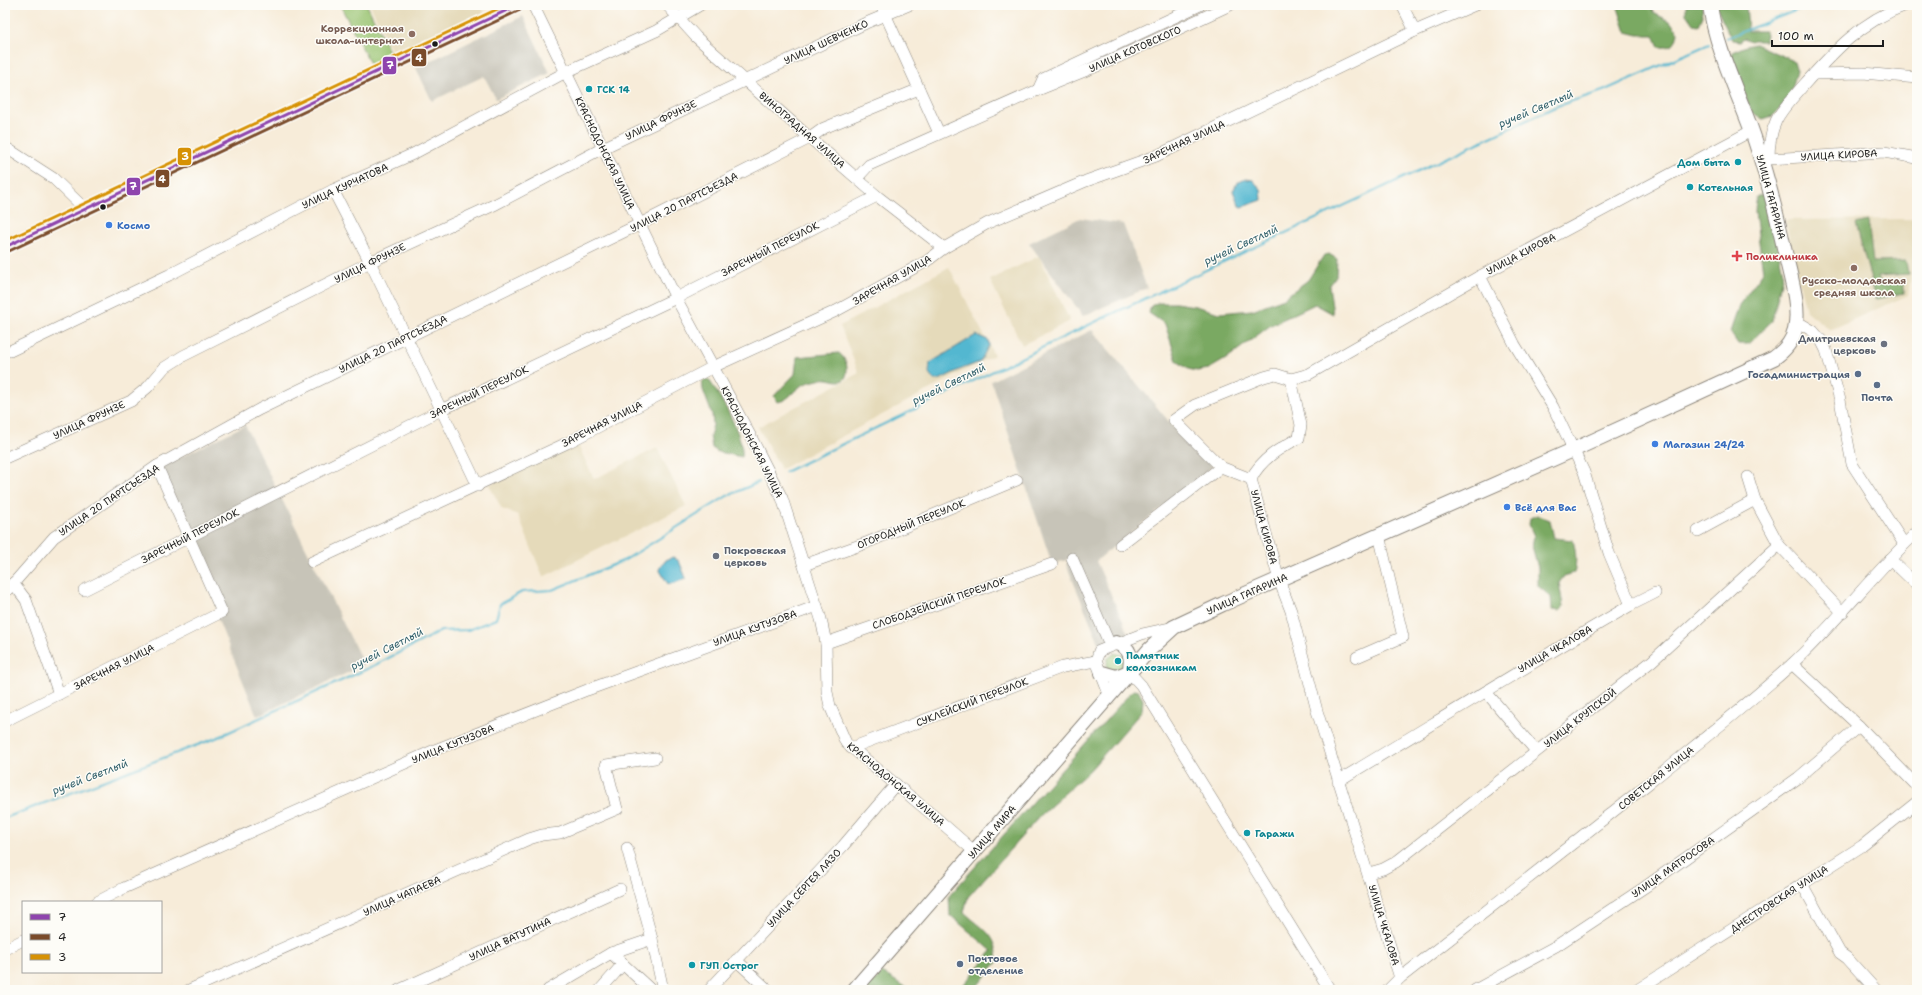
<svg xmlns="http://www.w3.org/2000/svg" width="1922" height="995" font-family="'Shantell Sans',sans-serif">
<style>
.built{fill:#e5daba}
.industrial{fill:#c7c4b8}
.green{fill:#98c370;stroke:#5a7046}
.forest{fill:#7aa962;stroke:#4b623f}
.water{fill:#52b7d0;stroke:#376a76}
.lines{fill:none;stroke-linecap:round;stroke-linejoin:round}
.stream{stroke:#52b7d0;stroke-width:2}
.minor-casing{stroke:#8a847a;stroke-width:12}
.major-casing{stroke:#8a847a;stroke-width:16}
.minor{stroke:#fff;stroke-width:11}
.major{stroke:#fff;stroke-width:14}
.bus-1-casing{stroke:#fdfcf7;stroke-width:6}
.bus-2-casing{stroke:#fdfcf7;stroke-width:6}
.bus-3-casing{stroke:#fdfcf7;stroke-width:6}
.bus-1{stroke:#8e44ad;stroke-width:3}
.bus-2{stroke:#7a4b2a;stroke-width:3}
.bus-3{stroke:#d69104;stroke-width:3}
.education-dot{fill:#8d6e63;stroke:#fdfcf7;stroke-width:1.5}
.bus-dot{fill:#1c1c1c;stroke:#fdfcf7;stroke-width:1.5}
.culture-dot{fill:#0f9aa8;stroke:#fdfcf7;stroke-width:1.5}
.shop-dot{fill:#3f7fe0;stroke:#fdfcf7;stroke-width:1.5}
.health-dot{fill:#e0444e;stroke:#fdfcf7;stroke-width:1.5}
.worship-dot{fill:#6b7280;stroke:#fdfcf7;stroke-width:1.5}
.service-dot{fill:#5c6f8a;stroke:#fdfcf7;stroke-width:1.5}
.labels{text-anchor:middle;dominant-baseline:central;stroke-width:3;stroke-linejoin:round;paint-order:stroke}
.education-label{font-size:10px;font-weight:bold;fill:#785e54;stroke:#fdfcf7;text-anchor:end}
.street-label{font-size:10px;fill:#1c1c1c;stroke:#fdfcf7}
.culture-label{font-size:10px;font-weight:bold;fill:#0d838f;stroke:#fdfcf7;text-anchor:start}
.shop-label{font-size:10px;font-weight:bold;fill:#366cbe;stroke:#fdfcf7;text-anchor:start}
.health-label{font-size:10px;font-weight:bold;fill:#be3a42;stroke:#fdfcf7;text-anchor:start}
.worship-label{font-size:10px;font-weight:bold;fill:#5b616d;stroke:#fdfcf7;text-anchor:end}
.service-label{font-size:10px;font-weight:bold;fill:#4e5e75;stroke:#fdfcf7;text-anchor:end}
.water-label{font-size:11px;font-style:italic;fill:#34626d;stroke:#fdfcf7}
.line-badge{stroke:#fdfcf7;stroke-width:1.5}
.badge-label{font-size:11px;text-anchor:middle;font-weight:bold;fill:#fff}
</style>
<rect width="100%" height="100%" fill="#fdfcf7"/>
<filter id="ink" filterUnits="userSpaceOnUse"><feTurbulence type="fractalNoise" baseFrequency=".025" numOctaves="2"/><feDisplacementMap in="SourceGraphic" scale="8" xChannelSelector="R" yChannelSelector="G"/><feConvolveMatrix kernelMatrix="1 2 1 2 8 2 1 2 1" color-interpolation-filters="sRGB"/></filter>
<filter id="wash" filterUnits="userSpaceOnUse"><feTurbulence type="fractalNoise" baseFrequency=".012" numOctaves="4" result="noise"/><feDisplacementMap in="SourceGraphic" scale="16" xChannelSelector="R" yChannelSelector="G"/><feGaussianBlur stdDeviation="0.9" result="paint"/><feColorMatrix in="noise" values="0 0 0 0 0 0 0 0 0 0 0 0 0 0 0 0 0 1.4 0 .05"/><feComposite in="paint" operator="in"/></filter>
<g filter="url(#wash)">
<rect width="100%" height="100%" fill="#f7ecd9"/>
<g class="built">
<polygon points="370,5 481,5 484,13 394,56"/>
<polygon points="1917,219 1917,241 1908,295 1830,330 1806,311 1785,220"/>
<polygon points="1039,256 1070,321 1022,345 990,280"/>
<polygon points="949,267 994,355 781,469 758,427 859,373 840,326"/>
<polygon points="577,443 594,479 657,448 686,506 543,577 518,515 502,509 489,485"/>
</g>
<g class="industrial">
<polygon points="523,16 550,73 496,99 484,76 432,101 416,68"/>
<polygon points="1080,218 1123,224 1147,288 1083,316 1029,243"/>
<polygon points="1092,330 1171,424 1213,466 1096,561 1129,635 1100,645 1066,564 1071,559 1052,564 991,381"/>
<polygon points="245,425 364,665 257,716 216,615 222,612 159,468"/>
</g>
<g class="green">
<polygon points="340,5 367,5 395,64 375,73"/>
<polygon points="1115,653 1125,656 1126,670 1107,669 1107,659"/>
</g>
<g class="forest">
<path d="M1617 5H1651L1653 13 1670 21 1678 32C1676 45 1673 48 1659 47L1654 35H1638L1626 32Z"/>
<polygon points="1686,5 1702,5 1703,16 1699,25 1693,24 1686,14"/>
<polygon points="1715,5 1746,5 1748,31 1765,31 1767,35 1765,41 1751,41 1744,38 1740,41 1732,40"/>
<polygon points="1755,44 1794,61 1797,71 1789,99 1773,116 1763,119 1752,113 1730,59 1732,52 1746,46"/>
<polygon points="1762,194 1767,195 1783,273 1772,321 1748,344 1738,344 1730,332 1739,305 1763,272 1755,212 1756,197"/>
<polygon points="1868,221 1873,262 1906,261 1908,274 1878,276 1882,286 1904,283 1904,293 1876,299 1856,224"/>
<polygon points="1329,254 1337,259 1336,276 1329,285 1333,314 1315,304 1271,325 1226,359 1209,369 1197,371 1188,369 1177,361 1165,324 1149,313 1151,306 1157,303 1176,303 1195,306 1220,313 1252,310 1284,298 1308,280 1324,255"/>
<path d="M839 353C843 356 847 363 847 368 847 390 833 377 822 379 819 380 808 382 805 384 794 388 790 401 777 402L774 396 795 374 797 357Z"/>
<path d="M704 380H709C720 396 745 437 742 457L718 452 712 448 710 436 713 425 712 414 703 390 702 382Z"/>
<path d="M1537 515 1550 520 1554 538 1573 540C1576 552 1577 561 1574 573L1564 576 1559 583 1563 606 1560 611 1552 610 1551 597 1538 586V568L1532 546 1534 536 1529 525 1530 518Z"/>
<path d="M1133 690 1139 691 1143 700 1142 711 1090 770 1040 816 968 897 964 912C984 931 996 932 998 961L974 990H959L992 951 950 915 949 896Z"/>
<polygon points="882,973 911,990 865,990"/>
</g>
<g class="water">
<polygon points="1246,179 1253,180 1261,190 1262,200 1242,207 1239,205 1233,191 1237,183"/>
<polygon points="976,335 988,340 989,345 980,362 959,370 939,380 934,380 929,373 930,363"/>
<polygon points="673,557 679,561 686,578 675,583 668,584 659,569 666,560"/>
</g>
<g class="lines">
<g class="stream">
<polyline points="1726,38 1810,5"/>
<polyline points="785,472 1097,321 1557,106 1603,91 1709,44"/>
<polyline points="5,818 216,738 369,668 441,631 468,630 496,619 500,604 522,592 552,590 625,560 727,496 759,482"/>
</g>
</g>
</g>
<g filter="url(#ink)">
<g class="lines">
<g class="minor-casing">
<g id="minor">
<polyline points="533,5 676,298 750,435 782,498 821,619 826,643 827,692 830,706 846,743 935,817 975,852"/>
<polyline points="667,5 696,37 810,138 877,196 944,248"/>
<polyline points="881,5 939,133"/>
<polyline points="1402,5 1415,31"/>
<polyline points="1814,74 1863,73 1917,78"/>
<polyline points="1038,90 1043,79 1200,5"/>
<polyline points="5,147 53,178 85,209"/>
<path d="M1769 159C1769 145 1770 134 1776 121 1782 108 1794 97 1802 87 1833 52 1861 21 1906 5"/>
<polyline points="1763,163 1769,159 1884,152 1917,158"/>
<polyline points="857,178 869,165 1038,90 1112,60 1230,5"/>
<polyline points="333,190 370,262 478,486"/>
<polyline points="5,247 518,5"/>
<polyline points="1796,321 1813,331 1821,340 1826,350 1840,400 1852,464 1904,544"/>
<polyline points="10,351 169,275 333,190 413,154 566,72 656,31 700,5"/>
<path d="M1291 379 1301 425 1299 438C1280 448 1261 459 1251 479L1279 580 1291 611 1317 711 1400 978"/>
<polyline points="5,458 131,401 148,387 164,368 183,356 370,262 496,204 603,148 866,23 909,5"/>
<polyline points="1748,477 1755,500 1779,545"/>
<polyline points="1251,479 1221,467 1174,420 1195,405 1264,377 1275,374 1291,379 1309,374 1480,276 1751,131"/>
<polyline points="1698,531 1755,500"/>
<polyline points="1120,545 1221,467"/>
<polyline points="1072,558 1110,645"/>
<polyline points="1890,559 1917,585"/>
<polyline points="312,562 567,443 713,367 836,311 927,261 944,248 988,223 1086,181 1156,156 1415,31 1475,5"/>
<polyline points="804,565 866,543 1017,480"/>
<polyline points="13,583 26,600 59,694"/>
<polyline points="84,590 441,410 676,298 877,196"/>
<polyline points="5,593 54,537 157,466 260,409 640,224 810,138 824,128 919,89"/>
<polyline points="1631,605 1655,593"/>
<polyline points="826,643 1052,564"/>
<polyline points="1357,657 1403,637 1379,535"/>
<polyline points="1792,664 1859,726 1917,786"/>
<polyline points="1129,672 1141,685 1330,990"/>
<polyline points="1486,692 1536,751"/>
<polyline points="1109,694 1096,661 1099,651 1142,634 1174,627"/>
<polyline points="5,721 222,612 157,466"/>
<polyline points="851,748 1063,667 1096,661"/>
<path d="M1338 781C1436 722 1533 662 1631 605L1609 553 1584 472 1553 407 1515 345 1480 276"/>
<polyline points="627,848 652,939 663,990"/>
<polyline points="1369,873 1383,869 1396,862 1652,661 1779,545 1843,613"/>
<polyline points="1802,884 1840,953 1847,958 1876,990"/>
<polyline points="97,902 124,888 437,749 587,690 817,606"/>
<polyline points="5,949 23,940"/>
<polyline points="611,953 651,990"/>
<polyline points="736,960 768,990"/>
<polyline points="189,990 529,839 542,835 560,833 617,809 606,765 655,758"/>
<polyline points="399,990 620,889"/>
<polyline points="548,990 611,953 652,939"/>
<polyline points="600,990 623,964"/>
<polyline points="709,990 843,846 896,784"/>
<path d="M1388 990 1400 978C1483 913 1567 849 1649 783 1697 744 1746 706 1792 664 1836 623 1873 574 1917 532"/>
<polyline points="1475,990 1556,946 1645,887 1798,778 1859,726"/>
<polyline points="1637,990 1862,846 1917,802"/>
</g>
</g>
<g class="major-casing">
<g id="major">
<path d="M1102 673 1116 677 1129 672C1133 659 1131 647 1116 643"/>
<path d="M854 990 1149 650 1174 627 1223 604 1573 450 1774 358C1784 351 1792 343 1795 330 1800 309 1792 282 1787 261 1777 215 1766 170 1750 126 1736 89 1715 44 1710 5"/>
</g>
</g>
<use href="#minor" class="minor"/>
<use href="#major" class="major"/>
<g class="bus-1-casing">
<polyline id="bus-1" points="5,247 518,5"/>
</g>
<g class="bus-2-casing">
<polyline id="bus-2" points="7,252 520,10"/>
</g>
<g class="bus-3-casing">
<polyline id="bus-3" points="5,241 506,5"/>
</g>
<use href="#bus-1" class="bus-1"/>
<use href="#bus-2" class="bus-2"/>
<use href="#bus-3" class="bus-3"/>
</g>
</g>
<g class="education-dot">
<circle cx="412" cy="34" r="4"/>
<circle cx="1854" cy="268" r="4"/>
</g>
<g class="bus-dot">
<circle cx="435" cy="44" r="3.5"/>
<circle cx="103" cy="207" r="3.5"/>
</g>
<g class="culture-dot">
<circle cx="589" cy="89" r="4"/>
<circle cx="1738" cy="162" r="4"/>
<circle cx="1690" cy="187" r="4"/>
<circle cx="1118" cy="661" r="4"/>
<circle cx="1247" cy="833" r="4"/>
<circle cx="692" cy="965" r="4"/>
</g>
<g class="shop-dot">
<circle cx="109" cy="225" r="4"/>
<circle cx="1655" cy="444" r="4"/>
<circle cx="1507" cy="507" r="4"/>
</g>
<path class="health-dot" d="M1735 250h4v4h4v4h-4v4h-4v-4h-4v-4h4z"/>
<g class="worship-dot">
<circle cx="1884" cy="344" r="4"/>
<circle cx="716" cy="556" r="4"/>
</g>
<g class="service-dot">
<circle cx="1858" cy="374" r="4"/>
<circle cx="1877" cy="385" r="4"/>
<circle cx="960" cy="964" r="4"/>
</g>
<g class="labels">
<g class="education-label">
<text x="404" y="28">Коррекционная<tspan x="404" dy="12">школа-интернат</tspan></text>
<text x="1854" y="280" text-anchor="middle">Русско-молдавская<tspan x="1854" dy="12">средняя школа</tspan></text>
</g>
<g class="street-label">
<text transform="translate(826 42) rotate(-25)">УЛИЦА ШЕВЧЕНКО</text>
<text transform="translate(1135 49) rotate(-24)">УЛИЦА КОТОВСКОГО</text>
<text transform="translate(661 120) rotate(-26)">УЛИЦА ФРУНЗЕ</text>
<text transform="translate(802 130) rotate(41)">ВИНОГРАДНАЯ УЛИЦА</text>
<text transform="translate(1184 142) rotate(-25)">ЗАРЕЧНАЯ УЛИЦА</text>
<text transform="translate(605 153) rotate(64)">КРАСНОДОНСКАЯ УЛИЦА</text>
<text transform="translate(1839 155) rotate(-3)">УЛИЦА КИРОВА</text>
<text transform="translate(345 186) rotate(-25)">УЛИЦА КУРЧАТОВА</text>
<text transform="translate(1771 197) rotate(75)">УЛИЦА ГАГАРИНА</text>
<text transform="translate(684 202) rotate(-27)">УЛИЦА 20 ПАРТСЪЕЗДА</text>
<text transform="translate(770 249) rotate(-27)">ЗАРЕЧНЫЙ ПЕРЕУЛОК</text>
<text transform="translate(1521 254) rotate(-28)">УЛИЦА КИРОВА</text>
<text transform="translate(370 263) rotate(-26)">УЛИЦА ФРУНЗЕ</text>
<text transform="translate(892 280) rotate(-30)">ЗАРЕЧНАЯ УЛИЦА</text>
<text transform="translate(393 344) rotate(-26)">УЛИЦА 20 ПАРТСЪЕЗДА</text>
<text transform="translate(479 392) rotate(-26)">ЗАРЕЧНЫЙ ПЕРЕУЛОК</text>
<text transform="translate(89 420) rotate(-25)">УЛИЦА ФРУНЗЕ</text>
<text transform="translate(602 424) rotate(-27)">ЗАРЕЧНАЯ УЛИЦА</text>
<text transform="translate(752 442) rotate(63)">КРАСНОДОНСКАЯ УЛИЦА</text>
<text transform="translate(109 500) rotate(-34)">УЛИЦА 20 ПАРТСЪЕЗДА</text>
<text transform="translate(911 524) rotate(-22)">ОГОРОДНЫЙ ПЕРЕУЛОК</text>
<text transform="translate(1264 527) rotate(75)">УЛИЦА КИРОВА</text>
<text transform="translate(190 536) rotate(-27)">ЗАРЕЧНЫЙ ПЕРЕУЛОК</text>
<text transform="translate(1247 594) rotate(-24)">УЛИЦА ГАГАРИНА</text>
<text transform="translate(939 603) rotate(-19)">СЛОБОДЗЕЙСКИЙ ПЕРЕУЛОК</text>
<text transform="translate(755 628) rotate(-20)">УЛИЦА КУТУЗОВА</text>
<text transform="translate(1555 649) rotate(-30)">УЛИЦА ЧКАЛОВА</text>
<text transform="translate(114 667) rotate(-27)">ЗАРЕЧНАЯ УЛИЦА</text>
<text transform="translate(972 702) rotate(-21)">СУКЛЕЙСКИЙ ПЕРЕУЛОК</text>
<text transform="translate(1580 718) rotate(-38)">УЛИЦА КРУПСКОЙ</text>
<text transform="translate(453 744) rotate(-22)">УЛИЦА КУТУЗОВА</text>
<text transform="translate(1656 778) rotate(-39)">СОВЕТСКАЯ УЛИЦА</text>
<text transform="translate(896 784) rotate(40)">КРАСНОДОНСКАЯ УЛИЦА</text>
<text transform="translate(992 832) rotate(-49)">УЛИЦА МИРА</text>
<text transform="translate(1673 867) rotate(-35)">УЛИЦА МАТРОСОВА</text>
<text transform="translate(804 888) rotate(-47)">УЛИЦА СЕРГЕЯ ЛАЗО</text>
<text transform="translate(402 896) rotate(-24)">УЛИЦА ЧАПАЕВА</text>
<text transform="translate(1779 899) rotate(-33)">ДНЕСТРОВСКАЯ УЛИЦА</text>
<text transform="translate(1384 925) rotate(73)">УЛИЦА ЧКАЛОВА</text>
<text transform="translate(510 939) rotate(-25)">УЛИЦА ВАТУТИНА</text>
</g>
<g class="culture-label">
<text x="597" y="89">ГСК 14</text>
<text x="1730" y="162" text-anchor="end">Дом быта</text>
<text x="1698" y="187">Котельная</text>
<text x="1126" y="655">Памятник<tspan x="1126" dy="12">колхозникам</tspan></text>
<text x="1255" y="833">Гаражи</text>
<text x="700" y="965">ГУП Острог</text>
</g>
<g class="shop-label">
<text x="117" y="225">Космо</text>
<text x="1663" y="444">Магазин 24/24</text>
<text x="1515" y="507">Всё для Вас</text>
</g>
<g class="health-label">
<text x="1746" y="256">Поликлиника</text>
</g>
<g class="worship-label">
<text x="1876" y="338">Дмитриевская<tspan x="1876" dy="12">церковь</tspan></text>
<text x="724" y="550" text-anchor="start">Покровская<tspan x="724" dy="12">церковь</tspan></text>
</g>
<g class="service-label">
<text x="1850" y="374">Госадминистрация</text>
<text x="1877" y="397" text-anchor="middle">Почта</text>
<text x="968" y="958" text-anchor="start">Почтовое<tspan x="968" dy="12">отделение</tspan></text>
</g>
<g class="water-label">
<text transform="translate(1536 109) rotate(-23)">ручей Светлый</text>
<text transform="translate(1241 245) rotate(-25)">ручей Светлый</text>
<text transform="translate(949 384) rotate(-26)">ручей Светлый</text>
<text transform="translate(387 649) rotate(-27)">ручей Светлый</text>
<text transform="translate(90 777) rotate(-21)">ручей Светлый</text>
</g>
</g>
<g class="line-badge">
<rect x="411" y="48" width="16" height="19" rx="4" fill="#7a4b2a"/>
<rect x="382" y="56" width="15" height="19" rx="4" fill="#8e44ad"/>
<rect x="177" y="147" width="15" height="19" rx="4" fill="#d69104"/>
<rect x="155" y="169" width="15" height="19" rx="4" fill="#7a4b2a"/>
<rect x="126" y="177" width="15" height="19" rx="4" fill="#8e44ad"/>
</g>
<g class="badge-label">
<text x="419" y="62">4</text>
<text x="390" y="69">7</text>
<text x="185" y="160">3</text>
<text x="162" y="183">4</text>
<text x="133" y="190">7</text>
</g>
<rect width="1922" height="995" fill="none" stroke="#fdfcf7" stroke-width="20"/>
<rect x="22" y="901" width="140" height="72" fill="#fdfcf7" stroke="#a3a29f"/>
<rect x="30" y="914" width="20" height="6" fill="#8e44ad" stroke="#a3a29f"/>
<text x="58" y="921" font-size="12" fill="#1c1c1c">7</text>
<rect x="30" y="934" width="20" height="6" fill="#7a4b2a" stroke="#a3a29f"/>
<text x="58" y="941" font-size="12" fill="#1c1c1c">4</text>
<rect x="30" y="954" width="20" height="6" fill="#d69104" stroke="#a3a29f"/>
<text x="58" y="961" font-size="12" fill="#1c1c1c">3</text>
<path d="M1772 40v6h111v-6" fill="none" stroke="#1c1c1c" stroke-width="2"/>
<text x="1778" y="40" font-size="12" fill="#1c1c1c" stroke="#fdfcf7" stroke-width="3" paint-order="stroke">100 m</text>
</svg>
